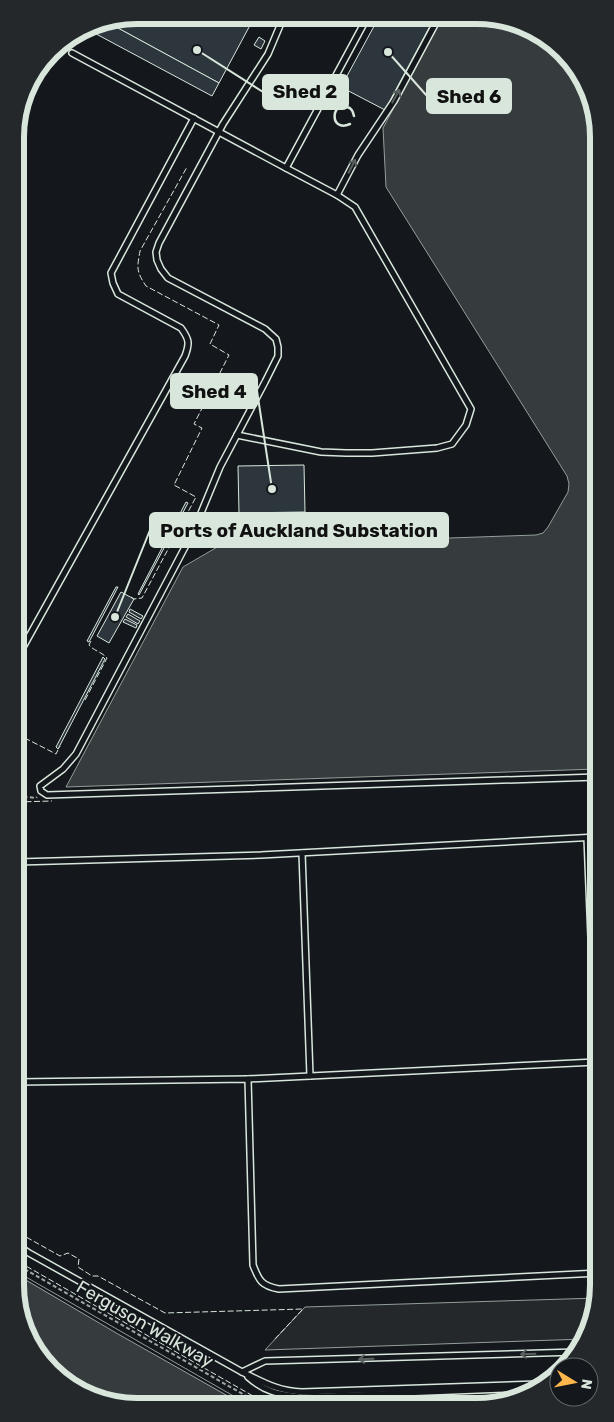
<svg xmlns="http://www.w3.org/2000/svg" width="614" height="1422" font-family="Rubik,sans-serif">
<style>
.parking{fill:#24282b;stroke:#939e99}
.water{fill:#363b3e;stroke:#939e99}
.pier{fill:#14181c;stroke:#939e99}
.building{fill:#2c363c;stroke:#d8e6dc}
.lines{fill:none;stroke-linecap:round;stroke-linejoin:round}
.lane-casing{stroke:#d8e6dc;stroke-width:8}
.path{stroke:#9da8a2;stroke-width:2;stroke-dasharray:4 2.5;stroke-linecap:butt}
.lane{stroke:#14181c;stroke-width:5}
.fence{stroke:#d8e6dc;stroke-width:1;stroke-dasharray:6 2.5;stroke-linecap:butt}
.wall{stroke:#d8e6dc;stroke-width:2.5}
.oneway{stroke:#59605f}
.labels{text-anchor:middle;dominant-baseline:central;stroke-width:4;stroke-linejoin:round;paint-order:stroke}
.street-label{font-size:18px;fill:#d8e6dc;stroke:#14181c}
.rim{fill:none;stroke:#d8e6dc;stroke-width:6}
.leader{fill:none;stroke:#d8e6dc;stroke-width:2}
.callout-dot{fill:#d8e6dc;stroke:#14181c;stroke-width:2}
.callout{fill:#d8e6dc;stroke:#d8e6dc;stroke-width:2}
.callout-label{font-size:19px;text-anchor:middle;font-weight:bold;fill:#111}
</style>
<rect width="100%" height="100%" fill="#14181c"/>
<polygon class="parking" points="598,1298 590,1332 585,1339 265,1350 305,1307"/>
<g class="water">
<polygon points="442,17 500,17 558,45 595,106 597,769 66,787 183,567 219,546 536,535 543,533 548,527 568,492 569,484 567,476 386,187 383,128"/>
<polygon points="19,1276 242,1404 114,1405 56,1377 19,1316"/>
</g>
<polygon class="pier" points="19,1273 244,1402 245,1404 242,1404 118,1334 19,1276"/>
<g class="building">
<polygon points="137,15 255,16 219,83 105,21"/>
<polygon points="379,17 435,17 385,110 341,87"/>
<polygon points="105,21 219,83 212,96 85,28 91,24"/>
<polygon points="259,37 265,41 261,49 254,45"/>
<polygon points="304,465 305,512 239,513 238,466"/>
<polygon points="186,502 188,503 139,595 138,594"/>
<polygon points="116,587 118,587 89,642 87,641"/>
<polygon points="121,592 134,599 109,643 97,636"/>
<polygon points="130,609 143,616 141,619 129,612"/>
<polygon points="128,614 140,621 138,624 126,617"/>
<polygon points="125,619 137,625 136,628 123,622"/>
<polygon points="103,657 105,659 58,749 56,747"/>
</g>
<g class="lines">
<g class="lane-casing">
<g id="lane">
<polyline points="284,16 268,54 223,124 159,243 156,252 157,260 161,269 168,278 265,329 276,339 278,347 278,356 265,382 220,467 194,530 76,754 63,769 40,786 41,791 47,795 597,777"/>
<polyline points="72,53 286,168 337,195 355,207 471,409 466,425 452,444 437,448 372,453 346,453 321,452 237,435"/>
<polyline points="286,168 368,16"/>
<polyline points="337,195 358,155 394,101 439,17"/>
<path d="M17 658 185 356C190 343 189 339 181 328L118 294 113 283 111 273 194 118"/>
<polyline points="587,838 596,1062"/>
<polyline points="302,853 310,1076"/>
<polyline points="18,862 261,855 597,837"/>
<polyline points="248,1079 596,1062 598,1122"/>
<path d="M18 1082 248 1079 253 1265C259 1281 262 1286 279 1289L599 1273"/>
<path d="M19 1246 29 1253 242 1372C263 1382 277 1391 302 1392L539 1384"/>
<polyline points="242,1372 265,1361 577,1352"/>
<path d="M248 1377C265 1392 278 1394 300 1397L532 1388"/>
</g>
</g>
<g class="path">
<polyline points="17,796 36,798 37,797"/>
<polyline points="19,1266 260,1404"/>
</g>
<use href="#lane" class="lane"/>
<g class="fence">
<path d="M131 597 134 599 142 598 196 497 174 485 202 428 194 424 229 355 210 344 219 325 146 286C136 271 137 268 140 251L187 167"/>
<path d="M85 700 107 658C102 652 94 651 89 645L92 639"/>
<polyline points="17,734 56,754 60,746"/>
<polyline points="17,802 52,801"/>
<polyline points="19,1233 60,1256 68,1253 79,1259 78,1267 92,1276 98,1276 165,1313 303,1309 273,1341"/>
<polyline points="19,1262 267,1404"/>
<polyline points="410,1403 459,1402 459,1403"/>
</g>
<path class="wall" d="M350 124C329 133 331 101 347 107 352 108 353 112 354 116"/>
</g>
<defs><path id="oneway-shaft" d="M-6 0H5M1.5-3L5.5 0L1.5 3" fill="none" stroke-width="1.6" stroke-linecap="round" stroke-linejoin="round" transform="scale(1.25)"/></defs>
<g class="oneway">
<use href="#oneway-shaft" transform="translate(396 96) rotate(-61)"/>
<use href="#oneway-shaft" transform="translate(352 166) rotate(-63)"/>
<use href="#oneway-shaft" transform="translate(528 1354) rotate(178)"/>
<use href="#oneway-shaft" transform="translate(366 1359) rotate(178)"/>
</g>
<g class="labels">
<g class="street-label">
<text transform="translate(145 1324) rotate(30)">Ferguson Walkway</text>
</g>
</g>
<path d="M0 0H614V1422H0ZM137 24H477A113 113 0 0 1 590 137V1285A113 113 0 0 1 477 1398H137A113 113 0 0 1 24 1285V137A113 113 0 0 1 137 24Z" fill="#24282b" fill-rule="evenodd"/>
<path class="rim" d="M137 24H477A113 113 0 0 1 590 137V1285A113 113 0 0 1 477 1398H137A113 113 0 0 1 24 1285V137A113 113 0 0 1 137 24Z"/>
<path class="leader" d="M197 50L263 92M388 52L427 96M272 489L257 391M115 617L150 530"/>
<g class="callout-dot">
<circle cx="197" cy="50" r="5"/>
<circle cx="388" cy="52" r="5"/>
<circle cx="272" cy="489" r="5"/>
<circle cx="115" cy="617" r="5"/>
</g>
<g class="callout">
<rect x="263" y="75" width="85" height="34" rx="5"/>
<rect x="427" y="79" width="84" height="34" rx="5"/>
<rect x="171" y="374" width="86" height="34" rx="5"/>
<rect x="150" y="513" width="298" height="34" rx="5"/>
</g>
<g class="callout-label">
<text x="305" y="98">Shed 2</text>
<text x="469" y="103">Shed 6</text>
<text x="214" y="398">Shed 4</text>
<text x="299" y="537">Ports of Auckland Substation</text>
</g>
<g transform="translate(574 1382) rotate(100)"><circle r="24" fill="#14181c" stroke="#626a69"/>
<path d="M0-4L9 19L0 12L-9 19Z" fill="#ffb74d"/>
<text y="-8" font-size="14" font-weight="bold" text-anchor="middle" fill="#d8e6dc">N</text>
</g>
</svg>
